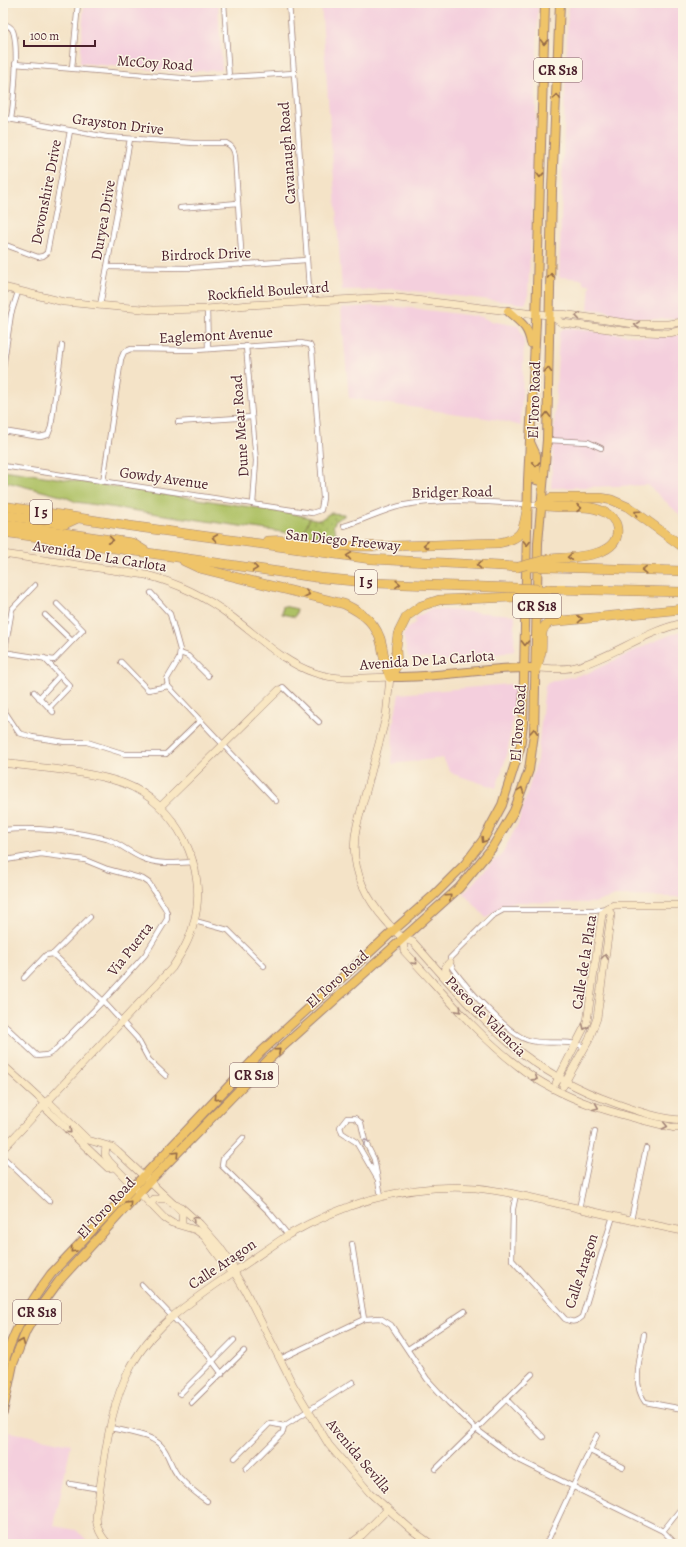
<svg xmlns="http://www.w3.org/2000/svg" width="686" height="1547" font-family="Alegreya,serif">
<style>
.built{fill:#f4cfdd}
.grass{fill:#aec165;stroke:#7c7048}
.park{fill:url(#park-dots);stroke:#7c7048}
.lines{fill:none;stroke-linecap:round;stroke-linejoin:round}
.street-casing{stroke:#9f8179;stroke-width:6}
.secondary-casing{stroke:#9f8179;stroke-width:8}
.primary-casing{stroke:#9f8179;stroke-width:10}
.highway-casing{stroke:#9f8179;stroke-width:10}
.street{stroke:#fff;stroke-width:4.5}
.secondary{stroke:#f9e7c3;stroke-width:7}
.primary{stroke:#efc469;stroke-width:8}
.highway{stroke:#efc469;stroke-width:9}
.highway-bridge-casing{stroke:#9f8179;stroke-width:10;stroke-linecap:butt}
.highway-bridge{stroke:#efc469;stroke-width:9}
.oneway{stroke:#946947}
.oneway2{stroke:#a28377}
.oneway3{stroke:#ae9aa0}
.labels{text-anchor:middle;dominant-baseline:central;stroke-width:3;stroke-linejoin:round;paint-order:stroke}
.shield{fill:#fcf5e5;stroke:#7f5f63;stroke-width:1}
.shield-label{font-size:14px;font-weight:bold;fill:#4a1f2b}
.street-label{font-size:15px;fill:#4a1f2b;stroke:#fcf5e5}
</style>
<defs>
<pattern id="park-dots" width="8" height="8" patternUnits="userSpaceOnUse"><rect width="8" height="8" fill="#aec165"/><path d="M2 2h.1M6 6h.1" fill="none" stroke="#97a558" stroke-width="1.8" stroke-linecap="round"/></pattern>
</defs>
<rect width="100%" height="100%" fill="#fcf5e5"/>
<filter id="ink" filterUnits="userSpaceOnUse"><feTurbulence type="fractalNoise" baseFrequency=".025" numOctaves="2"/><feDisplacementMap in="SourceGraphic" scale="8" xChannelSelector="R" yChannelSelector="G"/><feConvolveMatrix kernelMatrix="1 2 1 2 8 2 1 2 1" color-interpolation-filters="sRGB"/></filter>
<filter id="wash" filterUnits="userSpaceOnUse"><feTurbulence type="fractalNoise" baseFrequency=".012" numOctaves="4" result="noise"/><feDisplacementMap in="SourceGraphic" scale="16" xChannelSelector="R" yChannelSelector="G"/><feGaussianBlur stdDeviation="0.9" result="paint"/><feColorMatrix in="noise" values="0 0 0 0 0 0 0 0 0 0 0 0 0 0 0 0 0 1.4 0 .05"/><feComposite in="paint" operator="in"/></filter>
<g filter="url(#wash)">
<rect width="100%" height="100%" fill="#f4e3c7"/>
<g class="built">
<polygon points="84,3 218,3 222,70 177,72 80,63"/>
<polygon points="321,3 538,3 535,150 528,297 525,304 396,289 342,290"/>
<polygon points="568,3 683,3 683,318 656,319 626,318 607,311 588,309 590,284 583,284 583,279 559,277"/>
<polygon points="374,306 402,307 482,317 490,321 518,326 524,338 521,426 499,420 349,398 341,308"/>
<polygon points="564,328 646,337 683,335 683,518 648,485 551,488 559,333"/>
<polygon points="430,609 515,615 514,651 470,659 446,661 433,658 411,659 408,656 403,636 407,629 416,622 414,619"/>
<polygon points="683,630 683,897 615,896 594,903 514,902 503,905 486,918 464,893 493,861 500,857 518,824 537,760 545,685 550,681 586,674 655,641"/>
<polygon points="510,684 516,690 511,731 507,755 496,788 453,774 449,770 443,758 392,764 393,725 399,694"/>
<polygon points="10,1432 71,1444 54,1526 76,1530 91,1544 3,1544 3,1467"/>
</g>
<g class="grass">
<polygon points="3,470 291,513 310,518 302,535 76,502 65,497 3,481"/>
<polygon points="283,606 297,609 295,617 282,614"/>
</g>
<polygon class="park" points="330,513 344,514 344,516 336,520 333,526 336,533 340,536 340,541 302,535 310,518 320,520"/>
</g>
<g filter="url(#ink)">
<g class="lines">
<g class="street-casing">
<g id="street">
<polyline points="224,3 229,78"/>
<polyline points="289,3 310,302"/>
<path d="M3 24C7 25 11 26 13 31 19 48 14 100 11 119"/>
<polyline points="15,64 193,79 294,73"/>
<polyline points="72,68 78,3"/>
<path d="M3 118 107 137 194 143H226C232 146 234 149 235 156L242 265"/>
<polyline points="180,208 238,203"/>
<polyline points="3,244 38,257 43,256 47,253 70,131"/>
<polyline points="107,267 189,268 306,260"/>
<polyline points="100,306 130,139"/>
<polyline points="207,309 208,349"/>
<polyline points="246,346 256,461 253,504"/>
<polyline points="3,368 11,314 18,292"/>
<polyline points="178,422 252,417"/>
<polyline points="3,431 40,437 48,435 51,427 62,345"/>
<polyline points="547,440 588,442 601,448"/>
<polyline points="3,466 312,513 321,510 323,498 312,350 310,345 301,343 196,350 131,349 124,352 121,359 103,482"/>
<path d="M344 526C365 520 384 509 405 505 445 497 499 503 540 505"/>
<polyline points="151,593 170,614 180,650 179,659 167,679 168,686"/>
<polyline points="45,615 72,641"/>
<polyline points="3,652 54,660 83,630 57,604"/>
<polyline points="180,653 188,656 208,676"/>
<polyline points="44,658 70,686 49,708"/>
<polyline points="3,661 12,609 35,585"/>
<polyline points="121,662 148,690 168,686"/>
<polyline points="168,686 276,801"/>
<polyline points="279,690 283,687 319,722"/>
<polyline points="34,692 53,712"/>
<polyline points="39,698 60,675"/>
<polyline points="3,709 19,733 32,737 65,742 87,742 125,754 166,754 200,721"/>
<path d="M3 830C34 827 76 831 107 839 119 843 130 853 142 858 157 865 178 863 194 862"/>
<polyline points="3,863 6,860 41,854 85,860 107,869 143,879 149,883 165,908 167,913 167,919 145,955 103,1001 54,1051 47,1055 37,1056 3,1024"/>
<polyline points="195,921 228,930 264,966"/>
<polyline points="53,954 90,917"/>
<polyline points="24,978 46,955 53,954 103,1001 137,1038 149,1060 166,1076"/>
<path d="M585 1047C564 1038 547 1046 528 1040 509 1035 466 987 453 969 451 966 450 962 450 958L492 916 503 910H594L607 908"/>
<polyline points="243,1138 223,1159 222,1166 270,1213 288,1235"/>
<polyline points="3,1157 49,1201"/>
<polyline points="377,1178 356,1142 342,1133 340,1127 347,1118 355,1118 361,1123 365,1141 374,1159 381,1196"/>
<path d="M516 1194 513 1209 512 1260 565 1319C572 1323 576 1322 582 1317L613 1216"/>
<polyline points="579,1209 595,1131"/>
<polyline points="631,1220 646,1148"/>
<polyline points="352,1244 364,1319"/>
<polyline points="142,1285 204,1350 222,1374"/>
<path d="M644 1334C641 1356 631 1383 645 1402L683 1409"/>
<polyline points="408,1349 465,1311"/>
<polyline points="280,1359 364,1319 380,1318 391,1325 427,1379 449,1403 476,1429 515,1458 663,1531 676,1544"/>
<polyline points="180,1394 234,1340"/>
<polyline points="506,1399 543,1437"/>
<polyline points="191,1403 244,1351"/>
<polyline points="284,1426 353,1382"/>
<path d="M111 1428C124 1431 138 1433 150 1438 170 1447 167 1463 179 1477 187 1486 197 1494 207 1501"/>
<polyline points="590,1451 623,1467"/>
<polyline points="235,1458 270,1423 284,1426"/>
<polyline points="246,1469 283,1432 284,1426"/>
<polyline points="436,1469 532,1374"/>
<polyline points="70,1484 100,1489"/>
<polyline points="663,1531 683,1506"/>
<polyline points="546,1544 597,1435"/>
</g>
</g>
<g class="secondary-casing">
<g id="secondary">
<polyline points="3,287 64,302 153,310 207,309 249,305 390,297 526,313 550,315 562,314 634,324 668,324 683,322"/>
<polyline points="550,315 562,323 624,331 669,333 683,330"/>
<path d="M3 554 146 575C178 583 206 597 232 617 259 637 282 662 315 673 339 681 365 678 390 677L386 717 357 825C348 862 362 894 387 922 395 931 401 939 413 942 477 1014 520 1070 615 1103 637 1111 660 1119 683 1120"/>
<path d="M536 668C550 668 565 671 579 666 615 655 644 632 683 623"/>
<path d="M3 763C39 768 89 771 123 783 176 803 209 867 194 922 190 940 181 954 172 968L3 1149"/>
<polyline points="160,807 279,690"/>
<path d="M403 939 404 951C441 990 475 1033 518 1066 563 1102 620 1115 675 1128H683"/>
<path d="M450 962C443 968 445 972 451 978"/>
<polyline points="3,1065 45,1103 51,1104 88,1140 112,1147 118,1152 182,1212 182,1225"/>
<polyline points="556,1083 587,1022 602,914 607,908 614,905 683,905"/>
<polyline points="563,1086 589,1040 597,1018 611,914 607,908"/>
<polyline points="45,1103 46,1109 108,1168 114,1167"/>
<polyline points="106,1146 105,1155 109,1161 164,1218 172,1223 196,1230 204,1236 229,1270 234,1272"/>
<polyline points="173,1204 181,1207 200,1224 219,1246 233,1266 234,1272 246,1292 293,1385 329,1445 370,1493 413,1531 431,1544"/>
<polyline points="151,1205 154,1199 167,1199"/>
<path d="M108 1544C100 1535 96 1527 96 1515 103 1472 107 1420 124 1381 145 1332 180 1309 222 1280 244 1265 266 1250 288 1235 346 1202 408 1183 476 1188 510 1191 543 1201 577 1208 612 1216 648 1224 683 1231"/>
<polyline points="350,1544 362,1535 387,1510"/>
</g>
</g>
<g class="primary-casing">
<g id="primary">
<path d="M508 311C521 323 528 326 531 343"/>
<polyline points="530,442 536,455 536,480 543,482"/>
<path d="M390 677C439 678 487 667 536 668"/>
<path d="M3 1368C11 1334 30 1302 51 1274L261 1052 394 930 434 895 465 864 483 840 502 805 520 748 523 724 528 480 536 322 545 3"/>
<polyline points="3,1412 13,1364 26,1331 40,1307 59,1281 149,1182 268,1060 459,888 492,848 514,811 529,770 534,734 538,543 547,440 552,190 560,3"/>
</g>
</g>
<g class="highway-casing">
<g id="highway">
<path d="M540 505C559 510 585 503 602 511 609 514 616 520 617 528 621 559 569 557 549 559"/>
<polyline points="540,505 551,498 601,498 612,500 628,507 683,547"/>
<polyline points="3,506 130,526 371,559 518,567"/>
<polyline points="3,515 65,524 78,518"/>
<polyline points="3,524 132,543 145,551"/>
<polyline points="3,532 321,578 375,583 518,588"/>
<path d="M267 541C293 538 319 545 346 546 396 547 447 544 498 543 526 538 523 529 528 504"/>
<path d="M184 561 199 568 344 604C363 613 378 624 382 646 384 657 385 666 390 677"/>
<polyline points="549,567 683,571"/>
<polyline points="548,589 683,592"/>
<path d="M536 668C538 663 540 657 541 652 543 641 538 628 550 622L683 609"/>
<polyline points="390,677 397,665 396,648 398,634 407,616 421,606 439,600 517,597"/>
</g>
</g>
<use href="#street" class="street"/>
<use href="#secondary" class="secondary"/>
<use href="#primary" class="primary"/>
<use href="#highway" class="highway"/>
<g class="highway-bridge-casing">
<g id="highway-bridge">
<polyline points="518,567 549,559"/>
<polyline points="531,567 549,567"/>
<polyline points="518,588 539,589"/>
<polyline points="517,597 548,589"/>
</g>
</g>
<use href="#highway-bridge" class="highway-bridge"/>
</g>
<defs><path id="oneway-chevron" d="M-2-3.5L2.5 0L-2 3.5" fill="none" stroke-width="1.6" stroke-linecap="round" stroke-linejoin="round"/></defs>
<g class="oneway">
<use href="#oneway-chevron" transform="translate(544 42) rotate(92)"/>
<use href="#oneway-chevron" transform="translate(557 97) rotate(-87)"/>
<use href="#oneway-chevron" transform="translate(540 175) rotate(92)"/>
<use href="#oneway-chevron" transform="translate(551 276) rotate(-89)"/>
<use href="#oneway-chevron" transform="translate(548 370) rotate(-87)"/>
<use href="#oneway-chevron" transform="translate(547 415) rotate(-89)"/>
<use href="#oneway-chevron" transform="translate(536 464) rotate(92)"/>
<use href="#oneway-chevron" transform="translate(579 508)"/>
<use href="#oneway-chevron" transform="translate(637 513) rotate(-145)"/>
<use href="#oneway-chevron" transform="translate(215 538) rotate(-172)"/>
<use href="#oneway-chevron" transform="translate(111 540) rotate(8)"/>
<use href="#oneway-chevron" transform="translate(527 543) rotate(91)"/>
<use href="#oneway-chevron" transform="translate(426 545) rotate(179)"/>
<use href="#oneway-chevron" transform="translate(349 556) rotate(-172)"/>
<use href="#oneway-chevron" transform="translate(570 557) rotate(174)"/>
<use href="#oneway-chevron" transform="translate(479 565) rotate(-177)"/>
<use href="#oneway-chevron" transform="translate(255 568) rotate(8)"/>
<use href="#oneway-chevron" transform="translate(644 570) rotate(-178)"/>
<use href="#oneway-chevron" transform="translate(398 584) rotate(2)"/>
<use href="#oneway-chevron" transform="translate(307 594) rotate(14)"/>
<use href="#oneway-chevron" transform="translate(580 619) rotate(-6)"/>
<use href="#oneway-chevron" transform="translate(525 643) rotate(91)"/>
<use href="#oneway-chevron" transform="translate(534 731) rotate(-87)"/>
<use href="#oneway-chevron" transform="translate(521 790) rotate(-70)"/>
<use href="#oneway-chevron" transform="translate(484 840) rotate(122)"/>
<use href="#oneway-chevron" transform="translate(449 897) rotate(-43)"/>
<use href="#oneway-chevron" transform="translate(278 1051) rotate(-42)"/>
<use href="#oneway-chevron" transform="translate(217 1098) rotate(133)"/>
<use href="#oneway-chevron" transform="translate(176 1154) rotate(-46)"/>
<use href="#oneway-chevron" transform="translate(129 1203) rotate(-47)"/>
<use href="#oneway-chevron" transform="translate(73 1250) rotate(133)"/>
<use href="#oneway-chevron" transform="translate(22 1342) rotate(-67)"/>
</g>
<g class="oneway2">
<use href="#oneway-chevron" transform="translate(578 316) rotate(-172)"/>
<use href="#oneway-chevron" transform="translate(637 325) rotate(-175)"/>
<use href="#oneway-chevron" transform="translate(605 957) rotate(-83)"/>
<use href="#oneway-chevron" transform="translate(415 962) rotate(47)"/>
<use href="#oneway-chevron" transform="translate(459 1010) rotate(48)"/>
<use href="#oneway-chevron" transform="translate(585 1027) rotate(113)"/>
<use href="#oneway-chevron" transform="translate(535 1078) rotate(33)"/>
<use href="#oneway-chevron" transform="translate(596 1107) rotate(23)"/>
<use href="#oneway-chevron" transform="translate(665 1126) rotate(13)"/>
<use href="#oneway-chevron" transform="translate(69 1131) rotate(43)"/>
<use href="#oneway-chevron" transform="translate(195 1219) rotate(-135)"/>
</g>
<use class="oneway3" href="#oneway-chevron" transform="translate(366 1142) rotate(-114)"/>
</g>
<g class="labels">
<g class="shield">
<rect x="534" y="58" width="48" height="24" rx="3"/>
<rect x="30" y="500" width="22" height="24" rx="3"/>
<rect x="355" y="570" width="22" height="24" rx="3"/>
<rect x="513" y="594" width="48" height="24" rx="3"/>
<rect x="230" y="1063" width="48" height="24" rx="3"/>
<rect x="13" y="1300" width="48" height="24" rx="3"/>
</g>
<g class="shield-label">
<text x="558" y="70">CR S18</text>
<text x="41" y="512">I 5</text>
<text x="366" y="582">I 5</text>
<text x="537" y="606">CR S18</text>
<text x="254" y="1075">CR S18</text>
<text x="37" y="1312">CR S18</text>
</g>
<g class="street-label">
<text transform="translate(155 63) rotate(4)">McCoy Road</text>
<text transform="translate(118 124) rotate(7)">Grayston Drive</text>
<text transform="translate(287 153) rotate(-94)">Cavanaugh Road</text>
<text transform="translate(46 192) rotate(-79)">Devonshire Drive</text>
<text transform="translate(103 220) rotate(-80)">Duryea Drive</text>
<text transform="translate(206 254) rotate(-2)">Birdrock Drive</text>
<text transform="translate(268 291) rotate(-4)">Rockfield Boulevard</text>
<text transform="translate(216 335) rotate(-3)">Eaglemont Avenue</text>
<text transform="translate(534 400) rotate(-88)">El Toro Road</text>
<text transform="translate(240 426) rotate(-94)">Dune Mear Road</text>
<text transform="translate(164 478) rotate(8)">Gowdy Avenue</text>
<text transform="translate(452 492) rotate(-1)">Bridger Road</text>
<text transform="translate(343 540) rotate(6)">San Diego Freeway</text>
<text transform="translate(100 556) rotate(9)">Avenida De La Carlota</text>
<text transform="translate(427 660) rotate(-4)">Avenida De La Carlota</text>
<text transform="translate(518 723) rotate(-86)">El Toro Road</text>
<text transform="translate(130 949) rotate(-52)">Via Puerta</text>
<text transform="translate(584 962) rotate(-81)">Calle de la Plata</text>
<text transform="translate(337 979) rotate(-42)">El Toro Road</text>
<text transform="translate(486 1016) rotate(45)">Paseo de Valencia</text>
<text transform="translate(106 1208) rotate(-47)">El Toro Road</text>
<text transform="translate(222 1264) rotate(-34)">Calle Aragon</text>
<text transform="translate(581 1271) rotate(-72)">Calle Aragon</text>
<text transform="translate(359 1456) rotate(50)">Avenida Sevilla</text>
</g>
</g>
<rect width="686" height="1547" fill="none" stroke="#fcf5e5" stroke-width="16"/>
<path d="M24 40v6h71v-6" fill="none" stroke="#4a1f2b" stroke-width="2"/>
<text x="30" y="40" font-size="12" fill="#4a1f2b" stroke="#fcf5e5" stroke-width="3" paint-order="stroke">100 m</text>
</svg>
